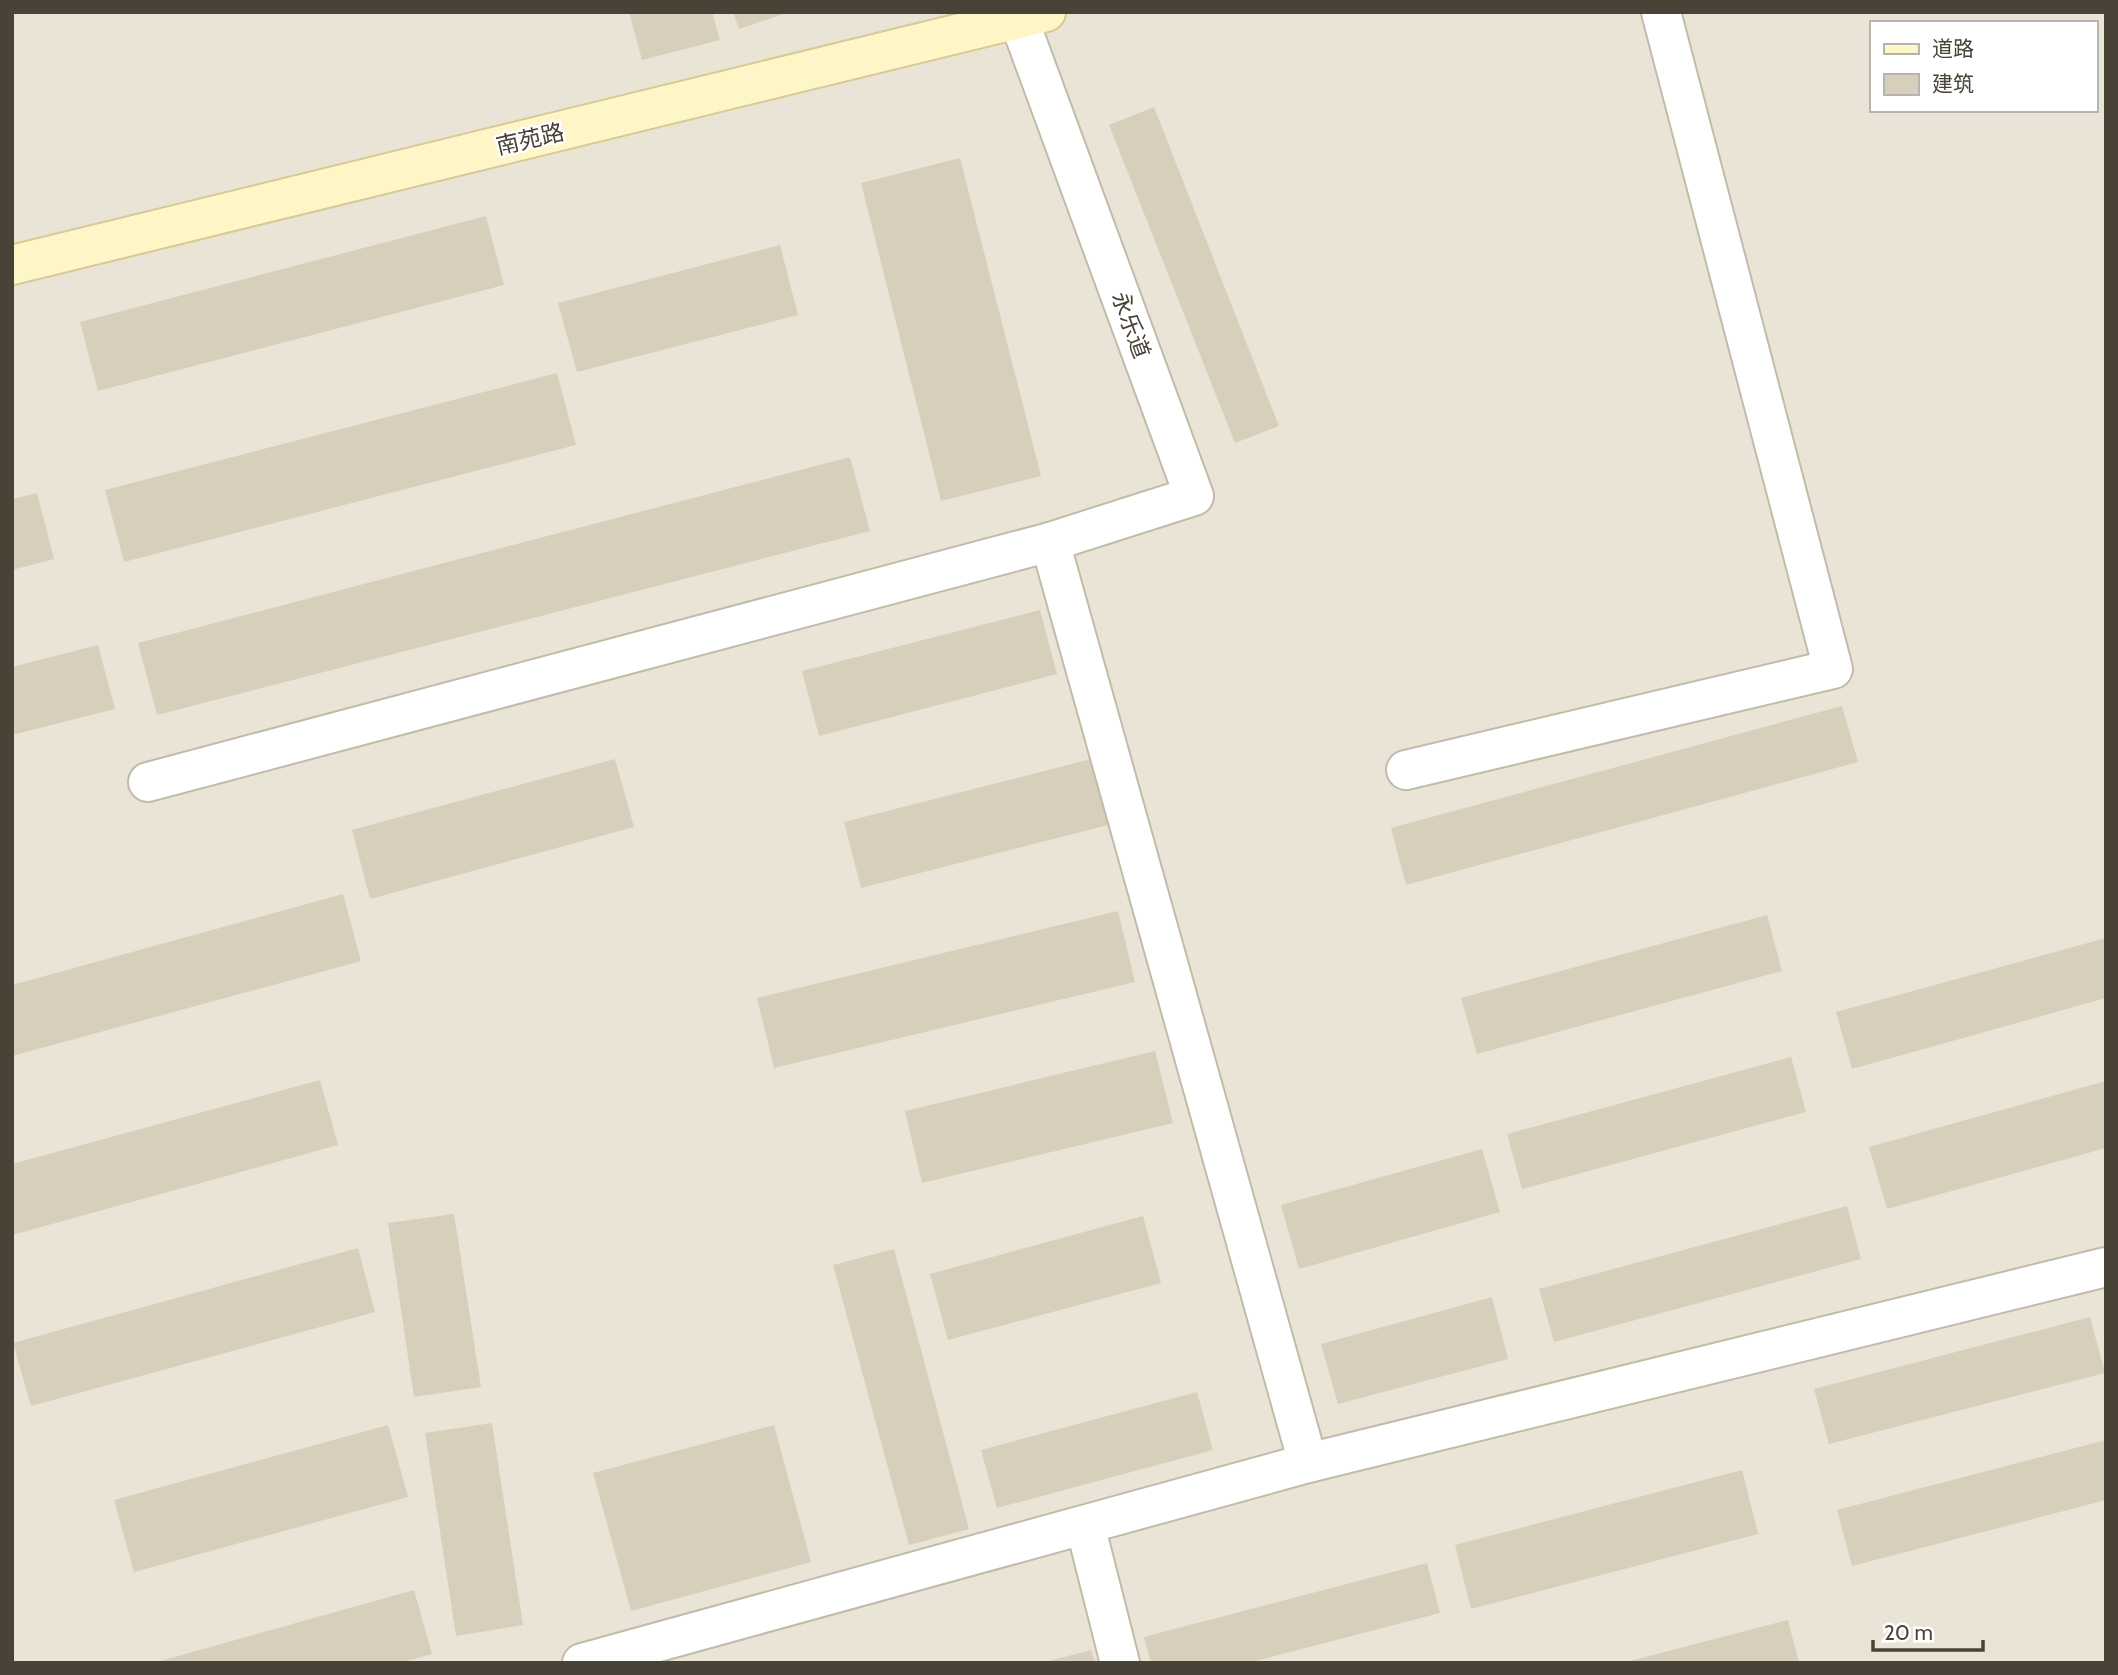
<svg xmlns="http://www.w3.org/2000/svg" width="2118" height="1675" font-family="Cabin,'Noto Sans SC',sans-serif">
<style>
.residential{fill:#e9e4d5;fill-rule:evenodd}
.building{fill:#d7cfbc}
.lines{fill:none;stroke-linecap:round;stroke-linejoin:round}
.street-casing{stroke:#c1bbaa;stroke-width:42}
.secondary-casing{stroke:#d7cb95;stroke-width:42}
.street{stroke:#fff;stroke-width:38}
.secondary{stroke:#fff6c7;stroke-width:38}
.labels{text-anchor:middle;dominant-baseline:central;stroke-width:5;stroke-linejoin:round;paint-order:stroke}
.street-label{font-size:23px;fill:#484336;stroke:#fff}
</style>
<rect width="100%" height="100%" fill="#f5f2e8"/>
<path class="residential" d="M12 12H2106V1663H12ZM1871 23H2095V110H1871Z"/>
<g class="building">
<polygon points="629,12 712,12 720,40 642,60"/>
<polygon points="733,12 786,12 786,13 739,29"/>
<polygon points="1154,107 1279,426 1235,443 1109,125"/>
<polygon points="960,158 1041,476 941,501 861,183"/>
<polygon points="486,216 504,285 98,391 80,322"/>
<polygon points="780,245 798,315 577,372 558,303"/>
<polygon points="557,373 576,445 124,562 105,490"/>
<polygon points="850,457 870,531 157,715 138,643"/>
<polygon points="37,493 54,559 12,570 12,499"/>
<polygon points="1040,610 1057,674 819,736 802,671"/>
<polygon points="98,645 115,709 12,735 12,667"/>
<polygon points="1842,706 1858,762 1406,885 1391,828"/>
<polygon points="1095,758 1112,824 861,888 844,822"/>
<polygon points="615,759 634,827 370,899 352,830"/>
<polygon points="343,894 361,961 12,1056 12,985"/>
<polygon points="1118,911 1135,982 774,1068 757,998"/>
<polygon points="1767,915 1782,971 1477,1054 1461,998"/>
<polygon points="2106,938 2106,998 1852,1069 1836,1012"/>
<polygon points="1155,1051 1173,1123 922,1183 905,1111"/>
<polygon points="1791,1057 1806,1112 1522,1189 1507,1134"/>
<polygon points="320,1080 338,1145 12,1235 12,1164"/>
<polygon points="2106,1081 2106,1148 1887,1209 1869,1147"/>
<polygon points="1482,1149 1500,1212 1299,1269 1281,1205"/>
<polygon points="1847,1206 1861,1259 1554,1342 1539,1289"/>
<polygon points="454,1214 481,1387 414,1397 388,1223"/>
<polygon points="1143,1216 1161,1283 948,1340 930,1274"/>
<polygon points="358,1248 375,1312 31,1406 13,1343"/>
<polygon points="894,1249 969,1529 909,1545 833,1265"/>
<polygon points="1492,1297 1508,1359 1338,1404 1321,1344"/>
<polygon points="2090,1317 2105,1373 1829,1444 1814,1389"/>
<polygon points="1197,1392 1213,1450 997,1508 981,1450"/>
<polygon points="492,1423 523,1625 456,1636 425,1433"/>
<polygon points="388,1425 408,1497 134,1572 114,1500"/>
<polygon points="774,1425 811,1562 631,1611 593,1473"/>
<polygon points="2106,1440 2106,1500 1852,1566 1837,1510"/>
<polygon points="1742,1470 1758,1534 1471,1609 1455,1545"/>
<polygon points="1427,1563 1440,1613 1248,1663 1151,1663 1144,1637"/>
<polygon points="414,1590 432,1654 400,1663 153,1663"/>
<polygon points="1788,1620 1799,1663 1626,1663 1626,1662"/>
<polygon points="1091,1650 1095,1663 1045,1663 1045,1662"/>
</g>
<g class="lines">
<g class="street-casing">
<g id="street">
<polyline points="1050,542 1308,1463"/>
<polyline points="1406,770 1833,669 1661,12"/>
<polyline points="148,782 1050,542 1194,496 1016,12"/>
<polyline points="1085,1525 1120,1663"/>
<polyline points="582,1663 1308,1463 2106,1267"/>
</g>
</g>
<g class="secondary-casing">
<polyline id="secondary" points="12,265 1046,12"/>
</g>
<use href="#street" class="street"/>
<use href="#secondary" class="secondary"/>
</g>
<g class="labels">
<g class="street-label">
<text transform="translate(530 139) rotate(-13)">南苑路</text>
<text transform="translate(1131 325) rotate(70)">永乐道</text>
</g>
</g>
<rect width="2118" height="1675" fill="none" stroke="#484336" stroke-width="28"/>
<rect x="1870" y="21" width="228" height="91" fill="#ffffff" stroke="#b6b4af" stroke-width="2"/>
<rect x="1884" y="44" width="35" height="10" fill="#fff6c7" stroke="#b6b4af" stroke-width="2"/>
<text x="1932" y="56" font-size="21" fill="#484336">道路</text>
<rect x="1884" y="74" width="35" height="21" fill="#d7cfbc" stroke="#b6b4af" stroke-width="2"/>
<text x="1932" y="91" font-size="21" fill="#484336">建筑</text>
<path d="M1873 1640v10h110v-10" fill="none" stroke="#484336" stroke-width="3.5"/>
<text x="1884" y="1640" font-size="21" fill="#484336" stroke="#ffffff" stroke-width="5" paint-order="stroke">20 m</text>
</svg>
